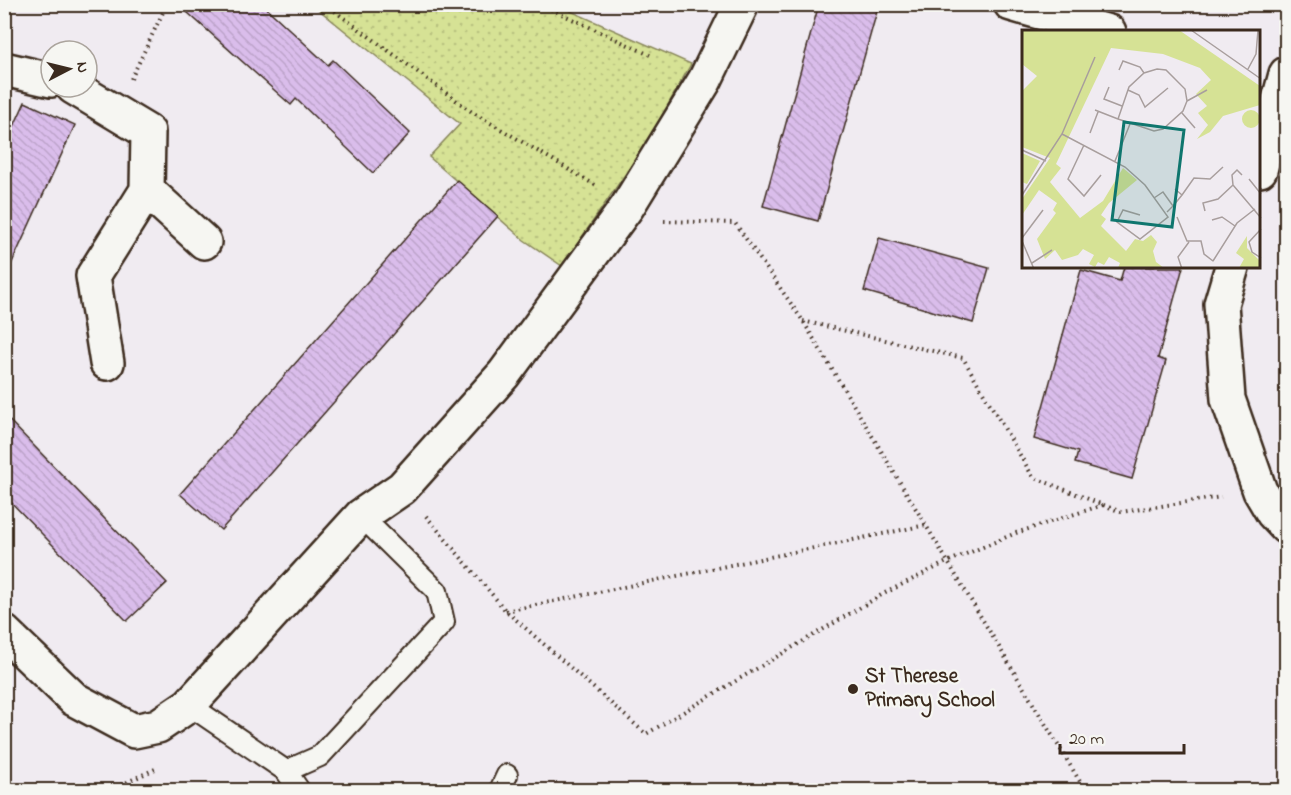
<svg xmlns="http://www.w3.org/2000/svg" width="1291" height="795" font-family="'Indie Flower',sans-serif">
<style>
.grass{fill:url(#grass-dots);stroke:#88865a;stroke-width:1.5}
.building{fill:url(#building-back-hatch);stroke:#3b2a1e;stroke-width:1.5}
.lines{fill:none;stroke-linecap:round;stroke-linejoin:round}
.lane-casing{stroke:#3b2a1e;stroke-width:24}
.street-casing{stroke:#3b2a1e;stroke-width:38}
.path{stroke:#3b2a1e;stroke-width:4;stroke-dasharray:1.5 4.5;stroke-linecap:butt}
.lane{stroke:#f6f6f2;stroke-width:20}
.street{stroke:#f6f6f2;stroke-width:33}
.poi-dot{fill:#3b2a1e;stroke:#f6f6f2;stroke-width:2}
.labels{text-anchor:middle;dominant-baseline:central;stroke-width:4.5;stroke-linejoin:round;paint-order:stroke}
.poi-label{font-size:21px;font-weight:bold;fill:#3b2a1e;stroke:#f6f6f2;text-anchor:start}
.inset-road{fill:none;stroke:#a89e9d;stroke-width:1.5}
.view{fill:#0f766e;fill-opacity:0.15;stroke:#0f766e;stroke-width:3}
.inset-edge{fill:none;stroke:#3b2a1e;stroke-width:3}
</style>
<defs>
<pattern id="grass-dots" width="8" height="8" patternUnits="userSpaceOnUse" patternTransform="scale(1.5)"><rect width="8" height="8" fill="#d6e295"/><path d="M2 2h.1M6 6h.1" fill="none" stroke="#b9c280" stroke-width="1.8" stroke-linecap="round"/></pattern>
<pattern id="building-back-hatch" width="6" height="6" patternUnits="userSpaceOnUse" patternTransform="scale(1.5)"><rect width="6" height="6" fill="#dabdeb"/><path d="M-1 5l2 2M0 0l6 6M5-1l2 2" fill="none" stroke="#bca3c9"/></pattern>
</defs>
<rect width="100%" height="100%" fill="#f0ebf1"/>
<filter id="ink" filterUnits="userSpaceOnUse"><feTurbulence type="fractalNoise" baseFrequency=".0167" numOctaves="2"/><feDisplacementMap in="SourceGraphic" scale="12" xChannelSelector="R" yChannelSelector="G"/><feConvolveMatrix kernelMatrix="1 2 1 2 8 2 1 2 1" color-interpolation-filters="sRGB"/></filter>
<g filter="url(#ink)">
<polygon class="grass" points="313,5 557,5 691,64 644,147 562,266 524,240 429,157 460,124"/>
<g class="building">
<polygon points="178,4 262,4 328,65 333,60 410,133 373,173 296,99 291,105"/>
<polygon points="819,4 879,4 818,221 763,206"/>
<polygon points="25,102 75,125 4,280 4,148"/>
<polygon points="457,180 498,216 221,530 180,494"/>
<polygon points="879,238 989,268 973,323 864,291"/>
<polygon points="1124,267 1183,267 1158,358 1166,361 1132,479 1075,463 1078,452 1034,439 1081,270 1120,281"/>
<polygon points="4,415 167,583 127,621 4,495"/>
</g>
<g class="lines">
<g class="lane-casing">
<g id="lane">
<polyline points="189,705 286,771 320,756 444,622 437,591 361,516"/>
<polyline points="286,771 299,790"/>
<polyline points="500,790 507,775"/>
</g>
</g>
<g class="street-casing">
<g id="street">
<polyline points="1011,4 1109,32"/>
<polyline points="4,69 51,80"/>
<polyline points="73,87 148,132 147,190 93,276 107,363"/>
<polyline points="1260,170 1286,74"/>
<polyline points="147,190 204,242"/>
<polyline points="1232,267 1221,304 1228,399 1260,491 1273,513 1286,527"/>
<polyline points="4,632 74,699 134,731 158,726 189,705 361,516 402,488 504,374 627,207 705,80 742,4"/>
</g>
</g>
<g class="path">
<polyline points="325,4 472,112 595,185"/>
<polyline points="540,4 650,55"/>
<polyline points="131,79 167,4"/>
<polyline points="664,221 735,223 803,321 1085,790"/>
<polyline points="803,321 963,358 1033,477 1121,512 1221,497"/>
<polyline points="426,516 506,611 646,734 883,594 947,562 1016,533 1106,504"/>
<polyline points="506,611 926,525"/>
<polyline points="110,790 155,769 155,766"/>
</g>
<use href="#lane" class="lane"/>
<use href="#street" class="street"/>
</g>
</g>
<circle class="poi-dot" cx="853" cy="689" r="6"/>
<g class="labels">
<g class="poi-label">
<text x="865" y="677">St Therese<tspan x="865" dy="24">Primary School</tspan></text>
</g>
</g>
<g transform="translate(1022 30)">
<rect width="238" height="238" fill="#f0ebf1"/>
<path d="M0 0H157L238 56V75L201 86 188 102 175 109 186 95 176 83 185 76 174 64 189 50 178 38 141 24 89 18 34 134 39 138 28 152 58 188 81 171 101 138 107 143 115 150 87 173 79 185 84 189 79 196 104 221 113 209 121 211 129 205 135 212 131 221 134 232 142 238H96L98 233 87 227 82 235 76 232 73 237 67 234 72 225 61 219 56 225 40 230 33 220 23 229 15 209 34 183 31 180 35 173 17 160 0 185V169L28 128 0 117V61L15 46 0 34ZM0 123 18 131 5 154 0 152ZM225 206V218L238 231V238H217L222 229 214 223Z" fill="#d6e295"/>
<path d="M220 89a9 9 0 1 1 18 0a9 9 0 1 1-18 0ZM17 82 39 92 20 122 0 111V93Z" fill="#d6e295"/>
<path class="inset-road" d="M169 0 239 49M135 39 144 40 163 59 165 71 161 81 141 99 132 101 96 89 107 57 122 43ZM226 39 234 24 236 0M97 40 101 31 118 37 122 43M87 57 82 69 100 76M106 60 117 65 123 77 146 58M165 71 185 60M73 80 96 89M160 83 173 98M68 103 76 82M40 104 103 137 123 155 146 187 118 209 95 192 101 180 118 185M62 115 46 149 62 166 79 145M0 120 24 131M93 131 108 94M227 149 239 164M211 155 239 188M0 165 40 104 73 27M160 165 172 148 188 149 201 137M132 168 141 162 151 176 145 182M151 176 160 165 153 159M183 181 181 173 196 169 211 155 210 145 215 140 220 145M155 187 165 211H179L182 224 191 231M190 190 200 187 213 196M239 199 227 212 230 222 239 228M0 208 21 180M0 211 12 239M191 231 215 193 233 179M10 233 30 220M160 239 156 227 167 212"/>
<path class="view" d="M102 92 162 100 150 197 90 190Z"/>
<rect width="238" height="238" class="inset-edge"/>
</g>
<rect width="1291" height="795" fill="none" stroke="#f6f6f2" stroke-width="24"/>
<rect x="12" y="12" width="1267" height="771" fill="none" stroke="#3b2a1e" stroke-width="2" filter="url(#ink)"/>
<g transform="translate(69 69) rotate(83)"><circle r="28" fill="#f6f6f2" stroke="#aba49d" stroke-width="1.5"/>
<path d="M0-4.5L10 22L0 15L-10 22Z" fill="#3b2a1e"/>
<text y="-9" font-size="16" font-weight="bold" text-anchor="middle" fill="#3b2a1e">N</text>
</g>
<path d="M1060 744v9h124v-9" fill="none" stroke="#3b2a1e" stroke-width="3"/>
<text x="1069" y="744" font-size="18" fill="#3b2a1e" stroke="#f6f6f2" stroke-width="4.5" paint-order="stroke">20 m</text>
</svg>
